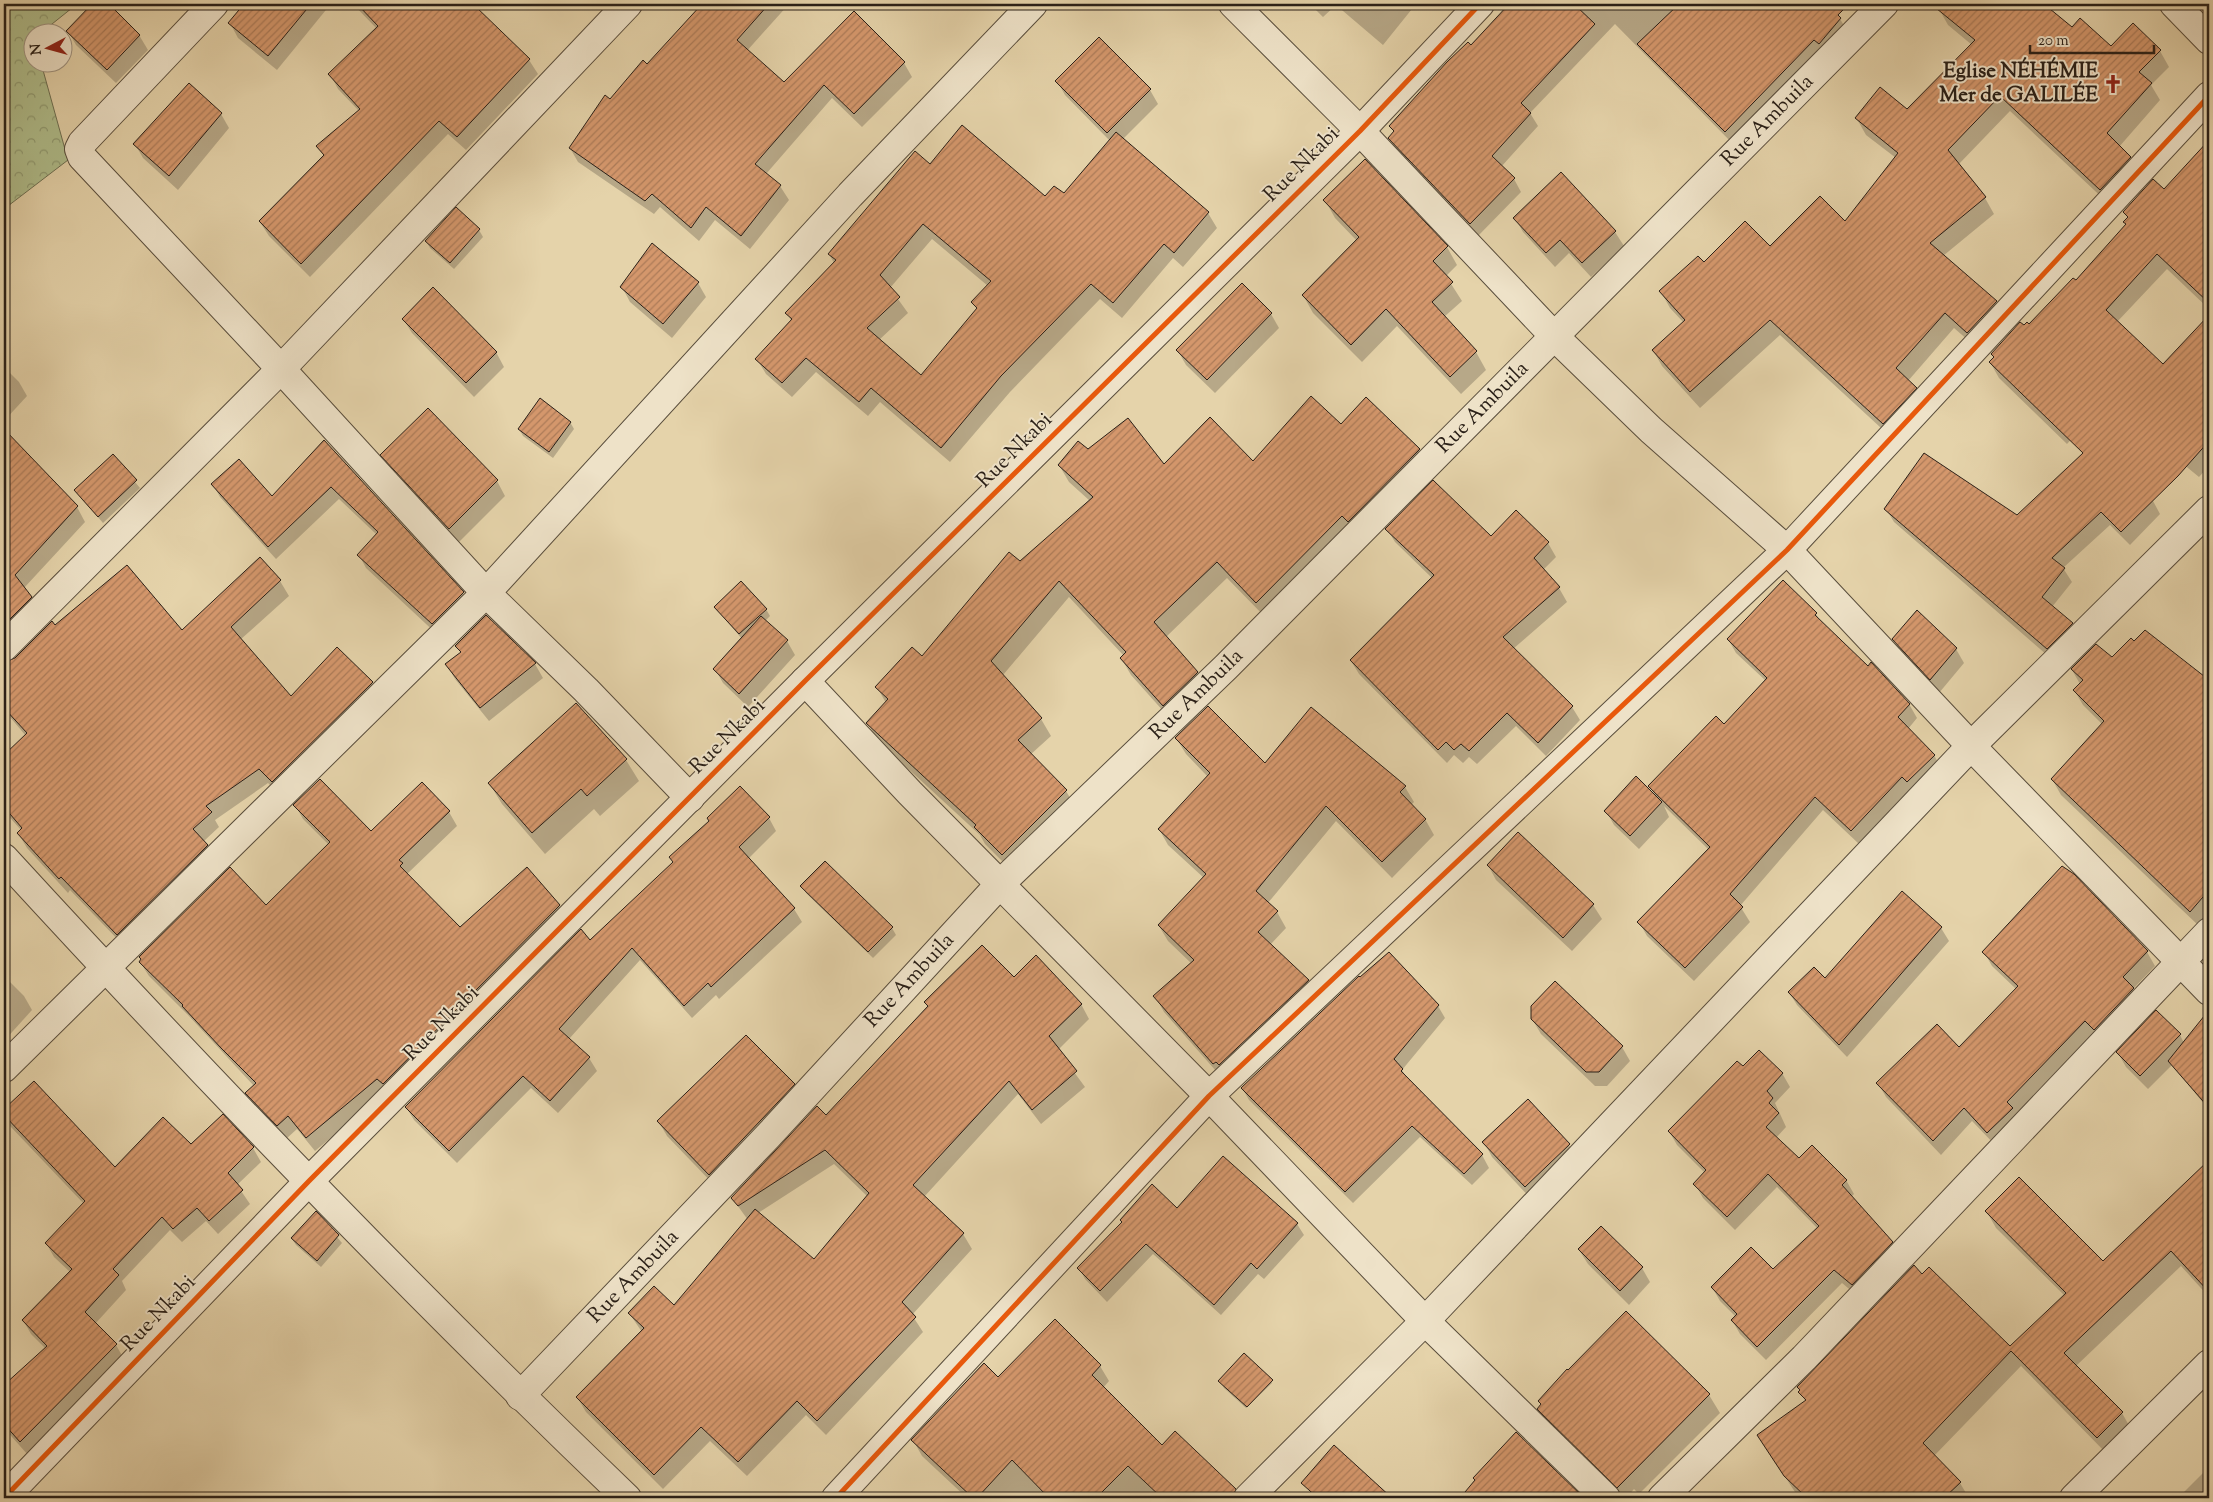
<svg xmlns="http://www.w3.org/2000/svg" width="2213" height="1502" font-family="'Sorts Mill Goudy',serif">
<style>
.forest{fill:url(#forest-crowns);stroke:#6d6f52}
.shadow{fill:#0003;fill-rule:evenodd}
.building{fill:url(#building-hatch);stroke:#2a2018;fill-rule:evenodd}
.lines{fill:none;stroke-linecap:round;stroke-linejoin:round}
.street-casing{stroke:#594d3c;stroke-width:30}
.street{stroke:#eee2c8;stroke-width:28}
.cycleway-casing{stroke:#eee2c8;stroke-width:8}
.cycleway{stroke:#e8590c;stroke-width:5}
.labels{text-anchor:middle;dominant-baseline:central;stroke-width:4;stroke-linejoin:round;paint-order:stroke}
.poi-label{font-size:21px;font-weight:bold;fill:#2a2018;stroke:#eee2c8;text-anchor:end}
.street-label{font-size:21px;fill:#2a2018;stroke:#eee2c8}
</style>
<defs>
<pattern id="forest-crowns" width="20" height="18" patternUnits="userSpaceOnUse" patternTransform="scale(1.25)"><rect width="20" height="18" fill="#b0be8c"/><path d="M2 6a3 3 0 1 1 6 0M12 15a3 3 0 1 1 6 0" fill="none" stroke="#8f9a71"/></pattern>
<pattern id="building-hatch" width="6" height="6" patternUnits="userSpaceOnUse" patternTransform="scale(1.25)"><rect width="6" height="6" fill="#d4976c"/><path d="M-1 1l2-2M0 6l6-6M5 7l2-2" fill="none" stroke="#ac7b58"/></pattern>
</defs>
<rect width="100%" height="100%" fill="#e5d3aa"/>
<filter id="stains"><feTurbulence type="fractalNoise" baseFrequency=".004" numOctaves="4"/><feColorMatrix values="0 0 0 0 .2 0 0 0 0 .09 0 0 0 0 .02 0 0 0 .5 -.17"/></filter>
<radialGradient id="worn" r=".72"><stop offset=".6" stop-color="#630" stop-opacity="0"/><stop offset="1" stop-color="#630" stop-opacity=".3"/></radialGradient>
<polygon class="forest" points="4,4 77,4 42,32 32,32 32,62 41,63 68,160 4,209"/>
<g class="shadow">
<polygon points="94,4 107,4 139,35 148,50 116,83 76,45 68,31"/>
<polygon points="246,4 329,4 330,5 277,70 238,38 230,23"/>
<polygon points="353,4 476,4 474,6 529,60 538,74 466,150 448,134 310,277 269,236 260,222 324,156 318,146 359,111 338,89 330,74 377,29"/>
<polygon points="705,4 789,4 745,53 698,171 854,13 904,63 912,77 862,127 832,98 766,174 780,186 789,200 750,249 715,220 699,241 660,207 654,214 578,162 570,148 610,101 648,66"/>
<polygon points="1310,4 1416,4 1383,45 1336,5 1323,17"/>
<polygon points="1511,4 1822,4 1840,19 1848,32 1733,144 1615,24 1530,113 1538,126 1501,167 1514,179 1521,192 1478,236 1397,151 1389,138 1394,132 1390,126"/>
<polygon points="1939,4 2042,4 2072,28 2111,47 2133,25 2160,51 2169,67 2151,85 2160,100 2119,147 2130,158 2139,174 2110,205 2010,111 1958,165 1985,198 1994,214 1943,256 1996,302 2005,318 1977,348 1954,328 1908,381 1916,388 1925,405 1893,439 1780,335 1700,408 1662,366 1653,350 1684,323 1670,308 1661,292 1704,264 1770,248 1845,223 1896,158 1866,135 1857,119 1907,111 1972,45 1948,25 1939,9 1941,6"/>
<path d="M1057 81 1150 90 1158 104 1123 139 1208 213 1217 228 1183 267 1173 258 1122 318 1100 299 1010 392 950 462 880 402 868 416 816 372 792 397 766 374 757 359 792 322 787 313 834 263 829 254 930 165 1045 197 1064 195 1110 141 1065 95ZM932 239 988 286 973 302 977 310 921 377 879 340 908 313 890 288Z"/>
<polygon points="221,114 229,128 178,190 143,158 135,144"/>
<polygon points="2198,154 2209,164 2209,309 2167,269 2117,322 2163,366 2209,317 2209,466 2199,477 2106,401 2067,444 1999,378 1990,362 2024,327 2029,326 2076,282 2127,225 2125,222 2128,218 2124,212 2164,191"/>
<polygon points="1561,174 1615,232 1624,246 1591,277 1569,253 1555,267 1523,232 1515,218"/>
<polygon points="1325,200 1447,247 1457,265 1446,276 1462,301 1444,317 1476,352 1486,370 1461,394 1397,326 1362,362 1313,313 1303,295 1357,241 1335,218"/>
<polygon points="456,209 479,230 483,237 454,269 430,248 426,241"/>
<polygon points="698,283 706,297 672,338 630,302 622,287"/>
<polygon points="1271,314 1279,328 1215,393 1186,365 1178,351"/>
<polygon points="403,319 496,352 504,367 474,397 412,333"/>
<polygon points="4,367 19,382 27,396 4,421"/>
<polygon points="1366,399 1419,450 1429,467 1267,619 1227,578 1166,637 1197,673 1207,690 1173,722 1131,675 1121,658 1124,656 1069,597 1003,675 1041,719 1051,736 1030,755 1066,791 1076,808 1013,872 985,844 980,835 877,740 868,723 886,703 877,687 922,658 1020,563 1090,501 1069,482 1059,465 1088,451 1164,465 1253,463 1341,426"/>
<polygon points="570,422 574,429 553,458 523,436 519,429"/>
<polygon points="4,431 77,507 85,522 24,588 40,612 4,648"/>
<polygon points="324,441 463,593 471,606 440,637 366,568 359,555 377,535 339,499 276,559 220,497 213,485 272,498"/>
<polygon points="382,455 497,481 505,496 458,543 390,469"/>
<polygon points="113,456 140,488 103,523 76,491"/>
<polygon points="2153,501 2160,514 2130,545 2110,525 2063,568 2072,582 2052,607 2072,624 2079,637 2055,662 1894,522 1886,509 2017,516"/>
<polygon points="1516,512 1548,543 1556,557 1543,570 1559,588 1567,602 1513,649 1572,707 1580,720 1546,756 1516,726 1477,764 1469,757 1463,763 1454,755 1447,763 1359,674 1351,661 1432,578 1395,542 1387,529 1491,538"/>
<polygon points="260,559 280,581 289,596 240,640 291,698 337,649 372,683 381,697 281,796 268,783 215,820 219,827 204,841 216,860 126,948 70,890 68,893 27,848 18,833 21,830 4,811 4,757 26,736 4,710 4,697 12,689 4,679 4,663 15,659 55,626 181,632"/>
<polygon points="715,607 766,609 770,616 765,621 787,641 795,655 748,707 723,683 715,669 742,639"/>
<polygon points="1816,614 1821,623 1909,704 1917,718 1908,729 1934,755 1942,770 1859,844 1823,810 1740,906 1750,922 1694,981 1647,936 1639,922 1709,850 1664,806 1669,817 1639,849 1614,825 1606,811 1656,796 1649,786 1724,726 1766,681 1736,653 1728,639"/>
<polygon points="2145,632 2209,682 2209,915 2199,926 2061,795 2052,779 2103,725 2083,705 2074,690 2080,684 2072,670 2112,659"/>
<polygon points="1893,639 1956,649 1964,663 1939,693 1902,653"/>
<polygon points="456,646 535,664 543,678 489,721 455,679 447,665 461,653"/>
<polygon points="576,704 626,760 639,781 600,816 594,809 545,854 502,804 489,783"/>
<polygon points="1176,738 1265,765 1405,787 1414,802 1411,805 1425,819 1434,835 1392,878 1336,821 1267,904 1277,912 1286,928 1270,945 1308,981 1317,997 1223,1079 1164,1012 1155,996 1192,964 1168,941 1159,926 1204,878 1168,845 1159,829 1208,777 1186,754"/>
<polygon points="295,805 371,833 449,812 457,826 407,874 460,929 527,869 559,906 568,920 386,1092 315,1151 297,1129 286,1139 255,1107 247,1093 254,1086 188,1015 149,976 140,962 266,906 329,845 303,819"/>
<polygon points="769,818 776,831 748,859 794,909 802,922 719,999 716,995 692,1018 640,960 569,1039 589,1058 597,1071 558,1113 531,1088 457,1163 414,1120 406,1107 590,941"/>
<polygon points="1518,833 1593,905 1602,919 1572,951 1496,880 1488,865"/>
<polygon points="2073,875 2147,952 2155,966 2133,989 2141,1003 2094,1034 2016,1115 2020,1123 1996,1146 1972,1121 1941,1155 1886,1097 1878,1083 1959,1049 2016,989 1992,966 1984,952"/>
<polygon points="802,886 892,928 896,935 873,958 806,893"/>
<polygon points="1902,892 1941,928 1949,941 1847,1057 1797,1005 1789,992 1825,980"/>
<polygon points="4,976 24,996 32,1010 4,1041"/>
<path d="M1014 979 1081 1004 1089 1019 1058 1050 1085 1087 1041 1124 1018 1094 924 1197 963 1234 972 1249 912 1315 923 1332 826 1435 806 1415 747 1476 710 1441 663 1489 586 1412 577 1397 642 1332 629 1313 674 1307 748 1220 732 1198 826 1117 928 1008 925 1002ZM834 1164 868 1197 814 1261 758 1213Z"/>
<polygon points="1438,1006 1445,1018 1402,1070 1407,1078 1482,1155 1489,1168 1472,1185 1420,1137 1353,1203 1249,1100 1242,1088"/>
<polygon points="2209,1013 2209,1110 2172,1065 2148,1089 2126,1067 2118,1053 2180,1035 2184,1043"/>
<polygon points="1532,1019 1622,1047 1630,1061 1607,1086 1595,1086 1541,1034"/>
<polygon points="1743,1068 1782,1073 1790,1087 1775,1103 1786,1127 1776,1138 1799,1160 1846,1180 1854,1194 1851,1197 1892,1242 1900,1256 1860,1298 1842,1283 1766,1360 1740,1334 1732,1320 1736,1317 1720,1301 1712,1287 1773,1270 1818,1229 1777,1187 1735,1230 1703,1198 1695,1184 1705,1173 1677,1145 1669,1131"/>
<polygon points="34,1082 115,1169 191,1146 222,1116 253,1148 261,1162 237,1185 250,1204 218,1234 206,1221 182,1242 170,1230 122,1281 126,1290 95,1324 116,1345 124,1359 28,1455 4,1428 4,1387 46,1349 31,1334 23,1320 70,1272 54,1257 46,1243 84,1204 10,1126 4,1115 4,1111"/>
<polygon points="794,1085 802,1099 718,1189 667,1136 659,1122"/>
<polygon points="1484,1142 1569,1145 1577,1159 1533,1201 1492,1157"/>
<polygon points="2194,1177 2209,1193 2209,1297 2181,1266 2076,1366 2122,1413 2131,1429 2106,1453 2021,1366 1934,1456 1960,1483 1969,1498 1801,1498 1795,1492 1768,1451 1806,1402 1800,1392 1922,1276 2010,1348 2065,1296 1996,1228 1987,1212 2103,1263"/>
<polygon points="1177,1210 1297,1224 1304,1235 1264,1279 1258,1274 1221,1315 1153,1254 1107,1302 1085,1279 1079,1268"/>
<polygon points="316,1212 342,1243 321,1267 296,1245 292,1239"/>
<polygon points="1579,1250 1642,1268 1650,1282 1629,1305 1588,1264"/>
<polygon points="1626,1313 1709,1395 1720,1413 1639,1494 1634,1489 1626,1498 1622,1498 1549,1427 1539,1409 1568,1372"/>
<polygon points="1100,1366 1109,1381 1103,1388 1162,1446 1227,1483 1236,1498 967,1498 922,1456 913,1440 999,1379"/>
<polygon points="1268,1377 1272,1383 1246,1408 1224,1388 1220,1381"/>
<polygon points="1516,1433 1582,1498 1461,1498"/>
<polygon points="2209,1467 2209,1498 2178,1498"/>
</g>
<g class="building">
<polygon points="92,4 109,4 140,35 107,70 66,31"/>
<polygon points="244,4 311,4 268,56 228,23"/>
<polygon points="357,4 473,4 530,59 457,137 439,121 301,264 259,221 324,155 316,146 360,109 328,74 378,26"/>
<polygon points="702,4 769,4 737,40 784,82 854,11 905,62 854,114 824,85 755,164 781,185 741,236 706,207 691,228 652,194 645,201 569,148 605,95 610,99 643,60 647,64"/>
<polygon points="1509,4 1574,4 1595,24 1521,103 1531,113 1492,156 1515,178 1470,224 1388,138 1394,131 1389,126 1447,62 1468,42 1471,45"/>
<polygon points="1679,4 1849,4 1838,15 1841,18 1819,44 1814,40 1725,132 1637,44"/>
<polygon points="1931,4 2044,4 2072,27 2080,18 2111,46 2133,23 2161,50 2139,72 2152,83 2107,133 2131,157 2100,190 2000,96 1948,150 1986,197 1930,243 1997,301 1967,333 1945,313 1896,368 1917,388 1883,424 1770,320 1690,392 1652,350 1685,320 1659,291 1698,256 1704,262 1745,221 1770,246 1820,196 1845,221 1898,153 1855,118 1880,87 1907,109 1975,40"/>
<polygon points="1099,37 1151,89 1107,133 1055,81"/>
<polygon points="189,83 222,113 169,176 133,144"/>
<path d="M962 125 1045 196 1054 186 1064 193 1116 132 1209 212 1174 253 1164 244 1113 303 1091 284 1001 376 941 448 871 388 859 402 806 358 782 383 755 359 792 319 785 313 836 260 828 254 915 151 930 164ZM923 224 991 281 971 302 977 308 921 375 867 328 900 297 880 275Z"/>
<polygon points="2209,140 2209,303 2157,254 2106,310 2163,364 2209,315 2209,441 2178,476 2121,532 2101,512 2052,558 2065,568 2042,597 2073,623 2047,649 1884,509 1924,453 2017,515 2083,453 1989,362 1994,357 1991,354 2020,322 2024,325 2027,322 2029,324 2073,278 2076,280 2126,224 2123,222 2128,217 2123,212 2153,179 2164,189"/>
<polygon points="1365,159 1448,246 1433,261 1453,282 1432,302 1477,351 1450,377 1386,309 1351,345 1302,295 1359,237 1323,200"/>
<polygon points="1561,172 1616,231 1582,263 1560,240 1546,253 1513,218"/>
<polygon points="456,207 480,229 450,263 425,241"/>
<polygon points="652,243 699,282 663,324 620,287"/>
<polygon points="1242,283 1272,313 1207,380 1176,350"/>
<polygon points="433,287 497,352 466,383 402,319"/>
<polygon points="1311,396 1341,424 1366,397 1420,449 1348,522 1342,516 1256,603 1217,562 1154,622 1198,672 1163,706 1120,658 1126,652 1059,581 991,661 1042,718 1018,740 1067,790 1002,855 974,827 976,825 866,723 888,699 875,687 912,647 922,656 1009,552 1020,561 1093,497 1058,465 1078,441 1088,449 1128,418 1164,464 1210,417 1253,461"/>
<polygon points="540,398 571,422 549,452 518,429"/>
<polygon points="428,408 498,480 449,529 380,455"/>
<polygon points="4,429 78,506 15,575 32,597 4,625"/>
<polygon points="324,440 464,592 432,624 357,555 378,532 331,487 268,547 211,484 239,459 272,496"/>
<polygon points="113,454 137,480 98,517 74,490"/>
<polygon points="1433,480 1491,536 1516,510 1549,542 1534,558 1560,587 1503,637 1573,706 1538,743 1507,713 1469,751 1461,744 1454,750 1446,742 1438,750 1350,660 1434,575 1385,529"/>
<polygon points="260,557 281,580 231,627 291,696 337,647 373,682 272,782 259,769 206,806 212,812 193,829 208,845 117,935 61,877 59,879 17,833 22,828 4,807 4,755 27,733 4,708 4,662 15,658 52,621 55,625 127,565 182,630"/>
<polygon points="1783,580 1817,613 1815,615 1868,666 1871,662 1910,704 1898,717 1935,755 1907,782 1902,777 1851,831 1815,797 1730,894 1743,907 1685,968 1637,922 1710,847 1648,786 1716,716 1724,724 1767,678 1727,639"/>
<polygon points="741,581 767,609 739,634 714,607"/>
<polygon points="1917,610 1957,648 1930,680 1892,639"/>
<polygon points="486,615 536,663 480,708 445,664 461,652 455,646"/>
<polygon points="761,616 788,640 739,694 713,669"/>
<polygon points="2145,630 2209,680 2209,890 2190,912 2051,779 2104,721 2073,690 2083,680 2071,669 2096,644 2112,657 2131,638 2134,641"/>
<polygon points="576,703 627,759 587,796 581,789 532,833 488,783"/>
<polygon points="1208,706 1265,763 1311,707 1406,786 1400,792 1426,819 1382,862 1326,806 1256,891 1278,911 1258,932 1309,980 1219,1065 1216,1062 1213,1064 1153,996 1194,960 1158,925 1206,874 1158,829 1210,773 1175,738"/>
<polygon points="1636,776 1662,802 1630,836 1604,811"/>
<polygon points="320,779 371,831 422,782 450,811 399,860 403,863 400,866 460,927 527,867 560,905 383,1084 377,1079 306,1138 288,1116 277,1126 245,1093 256,1083 221,1048 182,1006 183,1005 139,962 141,959 139,957 230,867 266,905 330,842 293,805"/>
<polygon points="740,786 770,817 739,847 795,908 711,987 708,983 684,1006 632,948 559,1029 590,1057 550,1101 523,1076 449,1151 405,1107 581,929 590,940 673,862 669,857 709,821 707,818"/>
<polygon points="1518,832 1594,904 1563,938 1487,865"/>
<polygon points="825,861 893,927 868,952 800,886"/>
<polygon points="2062,866 2074,874 2148,951 2123,977 2134,988 2094,1030 2085,1021 2007,1102 2013,1108 1987,1133 1964,1108 1933,1141 1876,1083 1937,1024 1959,1047 2018,986 1982,952"/>
<polygon points="1902,891 1942,927 1839,1045 1788,992 1814,967 1825,978"/>
<polygon points="982,945 1014,977 1036,955 1082,1004 1049,1036 1077,1071 1032,1110 1009,1081 913,1185 964,1233 902,1302 916,1317 817,1421 797,1401 738,1462 701,1427 654,1475 576,1397 644,1328 628,1313 654,1286 674,1305 755,1209 814,1259 869,1193 825,1150 738,1206 731,1198 817,1106 826,1115 928,1006 924,1002"/>
<polygon points="1389,952 1439,1005 1394,1059 1403,1069 1401,1071 1483,1154 1464,1174 1412,1126 1345,1192 1241,1088 1359,976 1360,977"/>
<polygon points="1555,981 1623,1046 1599,1072 1586,1072 1531,1019 1531,1006"/>
<polygon points="2156,1010 2181,1034 2140,1076 2116,1052"/>
<polygon points="2209,1010 2209,1108 2168,1061"/>
<polygon points="746,1035 795,1084 709,1175 657,1121"/>
<polygon points="1759,1050 1783,1073 1767,1091 1773,1098 1769,1103 1779,1113 1766,1127 1799,1158 1812,1145 1847,1180 1842,1185 1893,1242 1852,1285 1834,1270 1757,1347 1731,1320 1737,1314 1711,1287 1751,1247 1773,1269 1819,1226 1768,1174 1727,1217 1693,1184 1706,1170 1668,1131 1737,1061 1743,1066"/>
<polygon points="34,1081 115,1167 163,1117 191,1144 223,1114 254,1147 228,1173 243,1190 209,1221 197,1208 173,1229 162,1217 113,1269 119,1275 85,1312 117,1344 20,1442 4,1424 4,1385 47,1346 22,1320 72,1269 45,1243 85,1201 4,1115 4,1109"/>
<polygon points="1528,1099 1570,1144 1525,1187 1482,1142"/>
<polygon points="1223,1156 1298,1223 1257,1269 1251,1263 1214,1305 1146,1244 1100,1291 1077,1268 1122,1222 1120,1220 1152,1184 1177,1208"/>
<polygon points="2209,1160 2209,1292 2171,1251 2064,1353 2123,1412 2097,1438 2011,1351 1923,1443 1961,1482 1944,1498 1807,1498 1784,1476 1757,1435 1806,1400 1798,1392 1800,1390 1797,1387 1914,1265 1922,1274 1929,1267 2010,1346 2066,1293 1985,1211 2019,1177 2103,1261"/>
<polygon points="316,1211 339,1235 317,1261 291,1238"/>
<polygon points="1601,1226 1643,1267 1620,1291 1578,1249"/>
<polygon points="1626,1311 1710,1394 1617,1488 1537,1409 1541,1404 1538,1401 1567,1369 1568,1370"/>
<polygon points="1055,1319 1101,1365 1092,1375 1162,1445 1175,1431 1236,1489 1233,1498 1162,1498 1128,1466 1096,1498 1049,1498 1012,1460 977,1498 973,1498 911,1440 984,1363 998,1377"/>
<polygon points="1244,1353 1273,1380 1247,1407 1218,1381"/>
<polygon points="1516,1432 1584,1498 1460,1498 1475,1480 1473,1478"/>
<polygon points="1334,1445 1392,1498 1318,1498 1301,1483"/>
</g>
<g class="lines">
<g class="street-casing">
<g id="street">
<polyline points="214,4 82,143 79,149 82,157 281,369 486,593 586,690 690,798"/>
<polyline points="1233,4 1360,131 1554,336 1651,430 1787,550 1971,746 2209,991"/>
<polyline points="2174,4 2209,40"/>
<polyline points="4,647 281,369 628,4"/>
<polyline points="805,681 910,793 1209,1096 1425,1321 1606,1498"/>
<path d="M4 858C205 1077 412 1292 627 1498"/>
<polyline points="4,1068 486,593 850,195 1033,4"/>
<polyline points="520,1396 768,1136 999,885 1226,667 1884,4"/>
<polyline points="4,1498 309,1181 805,681 1360,131 1480,4"/>
<polyline points="836,1498 1209,1096 1787,550 2209,96"/>
<polyline points="1248,1498 1425,1321 1971,746 2209,510"/>
<polyline points="1662,1498 1804,1358 2209,932"/>
<polyline points="2074,1498 2209,1364"/>
</g>
</g>
<use href="#street" class="street"/>
<g class="cycleway-casing">
<g id="cycleway">
<polyline points="4,1498 309,1181 805,681 1360,131 1480,4"/>
<polyline points="836,1498 1209,1096 1787,550 2209,96"/>
</g>
</g>
<use href="#cycleway" class="cycleway"/>
</g>
<defs>
<g id="church-bare" transform="scale(1.5)"><path d="M-1.2-6h2.4v3.5h3.3v2.4h-3.3V6h-2.4V-.1h-3.3v-2.4h3.3Z" fill="#8f2418" stroke="#eee2c8" stroke-width="2.5" paint-order="stroke"/></g>
</defs>
<g fill-rule="evenodd">
<use href="#church-bare" x="2113" y="84"/>
</g>
<g class="labels">
<g class="poi-label">
<text x="2098" y="72">Eglise NÉHÉMIE<tspan x="2098" dy="24">Mer de GALILÉE</tspan></text>
</g>
<g class="street-label">
<text transform="translate(1768 121) rotate(-45)">Rue Ambuila</text>
<text transform="translate(1302 165) rotate(-45)">Rue Nkabi</text>
<text transform="translate(1483 408) rotate(-45)">Rue Ambuila</text>
<text transform="translate(1015 451) rotate(-45)">Rue Nkabi</text>
<text transform="translate(1197 695) rotate(-44)">Rue Ambuila</text>
<text transform="translate(728 737) rotate(-45)">Rue Nkabi</text>
<text transform="translate(910 981) rotate(-47)">Rue Ambuila</text>
<text transform="translate(442 1024) rotate(-45)">Rue Nkabi</text>
<text transform="translate(634 1277) rotate(-46)">Rue Ambuila</text>
<text transform="translate(159 1314) rotate(-46)">Rue Nkabi</text>
</g>
</g>
<rect width="2213" height="1502" fill="none" stroke="#e5d3aa" stroke-width="20"/>
<rect x="5" y="5" width="2203" height="1492" fill="none" stroke="#2a2018" stroke-width="2.5"/>
<rect x="10" y="10" width="2193" height="1482" fill="none" stroke="#2a2018"/>
<g transform="translate(48 48) rotate(264)"><circle r="24" fill="#eee2c8" stroke="#a09482"/>
<path d="M0-4L9 19L0 12L-9 19Z" fill="#8f2418"/>
<text y="-8" font-size="14" font-weight="bold" text-anchor="middle" fill="#2a2018">N</text>
</g>
<path d="M2030 45v8h124v-8" fill="none" stroke="#2a2018" stroke-width="2.5"/>
<text x="2038" y="45" font-size="15" fill="#2a2018" stroke="#eee2c8" stroke-width="4" paint-order="stroke">20 m</text>
<rect width="100%" height="100%" filter="url(#stains)"/>
<rect width="100%" height="100%" fill="url(#worn)"/>
</svg>
